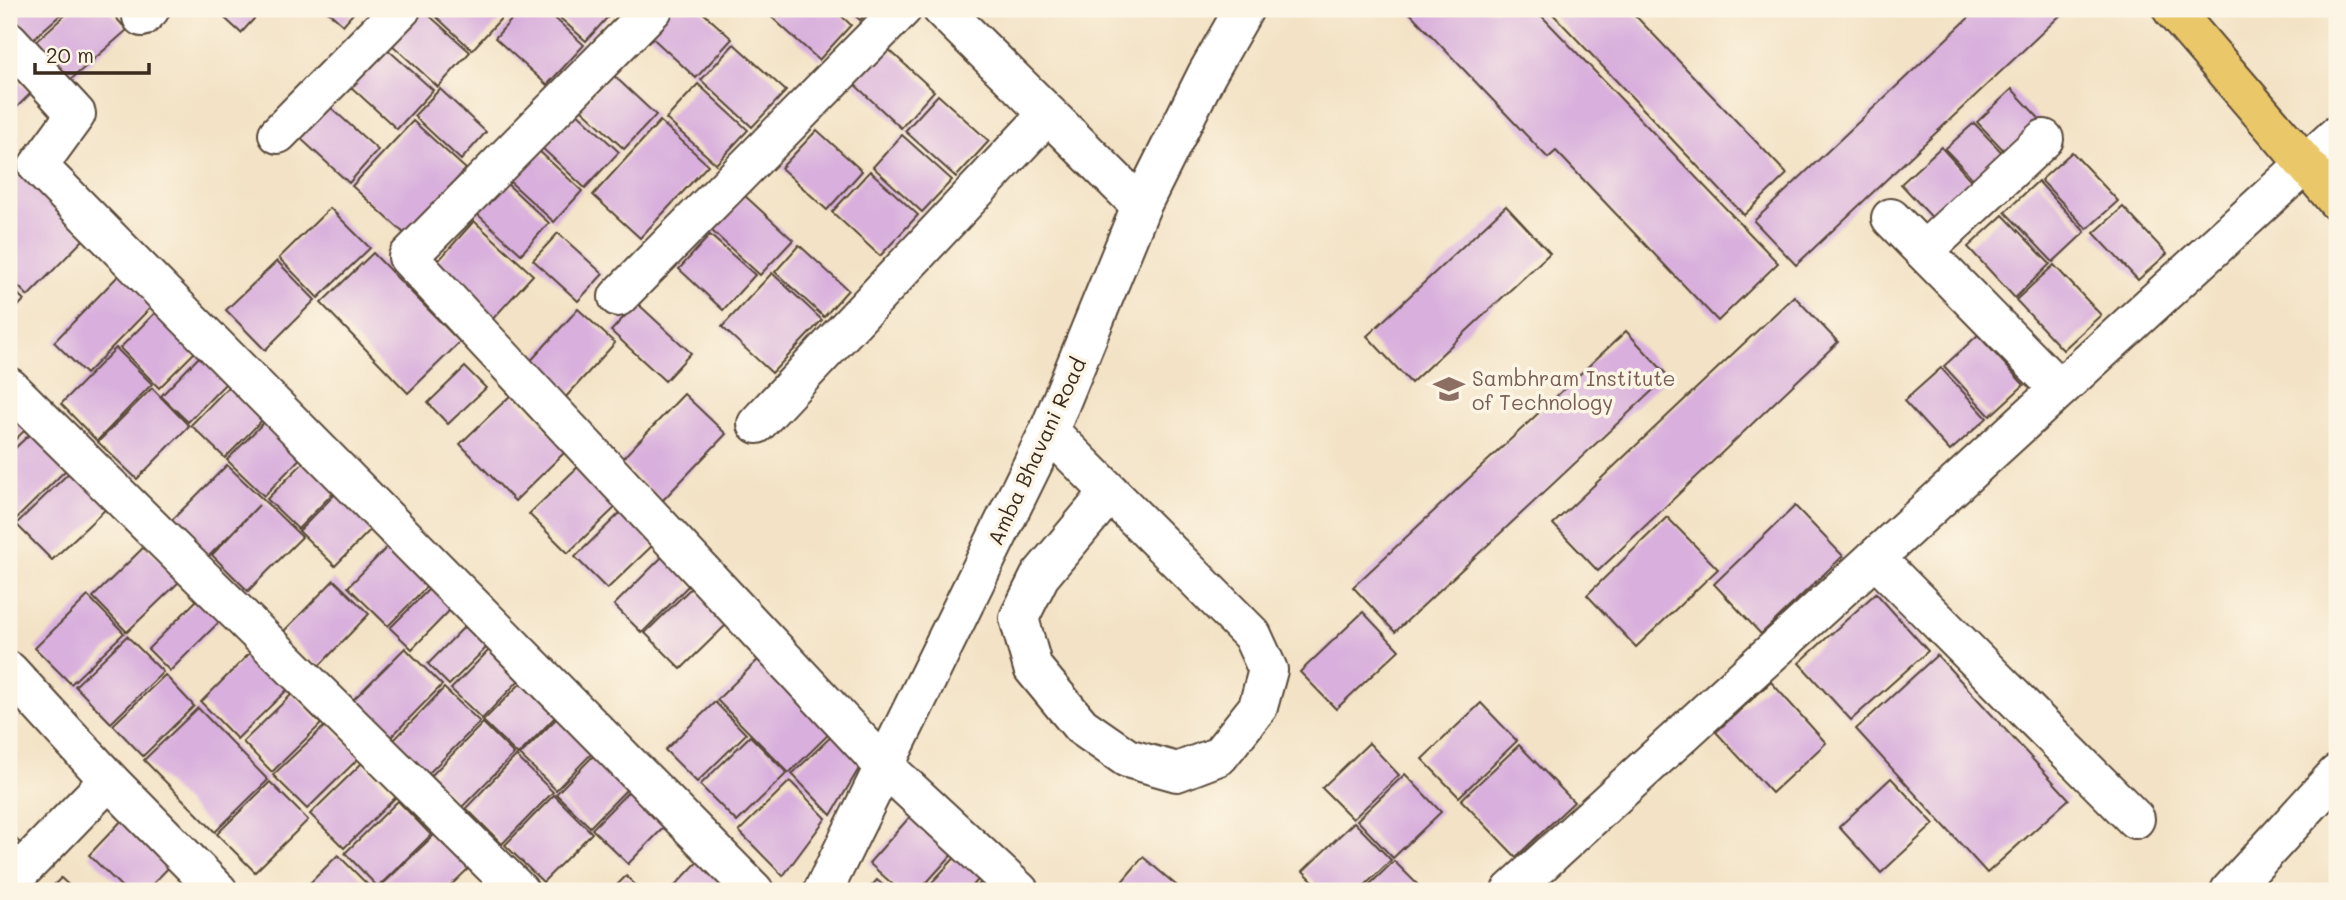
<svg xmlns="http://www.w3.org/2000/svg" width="2346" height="900" font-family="Mali,sans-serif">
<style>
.building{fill:#d9b0dd}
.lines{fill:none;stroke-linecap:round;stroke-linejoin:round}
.minor-casing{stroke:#574637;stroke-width:42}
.major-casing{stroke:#574637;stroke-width:42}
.minor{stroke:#fff;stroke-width:38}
.major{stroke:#eac769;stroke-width:38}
.labels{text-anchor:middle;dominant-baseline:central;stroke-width:7;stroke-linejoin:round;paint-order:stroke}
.education-label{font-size:21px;fill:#785e54;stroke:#fcf5e5;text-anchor:start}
.street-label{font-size:21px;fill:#3b2a1e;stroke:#fcf5e5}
</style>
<rect width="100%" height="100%" fill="#fcf5e5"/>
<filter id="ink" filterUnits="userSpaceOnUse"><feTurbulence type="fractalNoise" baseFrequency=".0143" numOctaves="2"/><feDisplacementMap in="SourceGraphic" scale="14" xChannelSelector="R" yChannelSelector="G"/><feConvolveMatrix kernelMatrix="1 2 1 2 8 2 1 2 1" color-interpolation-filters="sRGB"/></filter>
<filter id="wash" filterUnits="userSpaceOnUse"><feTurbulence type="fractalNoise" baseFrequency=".00686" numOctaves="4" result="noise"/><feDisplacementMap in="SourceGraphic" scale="28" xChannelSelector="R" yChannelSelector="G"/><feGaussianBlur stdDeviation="1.57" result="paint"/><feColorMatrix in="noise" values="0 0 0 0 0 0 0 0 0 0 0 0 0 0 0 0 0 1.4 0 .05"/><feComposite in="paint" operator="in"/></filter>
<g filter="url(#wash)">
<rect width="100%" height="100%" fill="#f3e2c5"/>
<g id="blocks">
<g class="building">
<polygon points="9,9 67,9 33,39 9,13"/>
<polygon points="72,9 108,9 127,30 68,82 34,43"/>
<polygon points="215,9 263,9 241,33"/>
<polygon points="325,9 357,9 343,25"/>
<polygon points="422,9 470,52 438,87 390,43"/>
<polygon points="428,9 501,9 506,13 472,50"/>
<polygon points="521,9 545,9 584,45 547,85 495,38"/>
<polygon points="550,9 615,9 586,41"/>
<polygon points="670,9 699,9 732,39 696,78 647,33"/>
<polygon points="771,9 834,9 851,25 819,60 767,13"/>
<polygon points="848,9 870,9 860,20"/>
<polygon points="1406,9 1535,9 1778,263 1718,321 1556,151 1548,158"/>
<polygon points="1548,9 1629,9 1787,174 1744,215"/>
<polygon points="1978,9 2067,9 1796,265 1754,221"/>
<polygon points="734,44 786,91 752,127 701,80"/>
<polygon points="886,47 934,91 901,128 853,83"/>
<polygon points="386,48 433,90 397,129 351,87"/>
<polygon points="9,71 31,93 9,115"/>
<polygon points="611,73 656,115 624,149 580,108"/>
<polygon points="698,84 748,130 716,164 666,119"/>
<polygon points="440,89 486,132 461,160 414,116"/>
<polygon points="2012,89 2045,125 2010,157 1977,122"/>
<polygon points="938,95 989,141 956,177 905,131"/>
<polygon points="328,105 378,150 349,183 299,137"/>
<polygon points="573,109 619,152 585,188 540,146"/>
<polygon points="413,121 466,169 406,235 352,186"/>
<polygon points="660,121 708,165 640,238 593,195"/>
<polygon points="1974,123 2008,159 1979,185 1945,149"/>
<polygon points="817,130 862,171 827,210 781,168"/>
<polygon points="902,135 952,180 922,212 873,167"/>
<polygon points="1941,147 1977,187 1938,224 1901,184"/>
<polygon points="537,149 582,191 554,222 508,180"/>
<polygon points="2072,152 2118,201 2087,229 2041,180"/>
<polygon points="15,168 86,237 28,296 9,277 9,175"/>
<polygon points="870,171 918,215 880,256 832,212"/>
<polygon points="504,181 549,223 521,254 476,213"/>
<polygon points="2038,181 2085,232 2053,262 2005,212"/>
<polygon points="744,195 793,240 760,275 711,230"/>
<polygon points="1506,206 1550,253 1411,383 1367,336"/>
<polygon points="2123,207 2167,254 2138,280 2094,233"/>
<polygon points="330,208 370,248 318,298 279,258"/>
<polygon points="2003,215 2050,264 2015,298 1968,247"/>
<polygon points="474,221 533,275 489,323 431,269"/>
<polygon points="558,233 603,274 578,301 533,260"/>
<polygon points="710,235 755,275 723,310 679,269"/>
<polygon points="799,245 848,290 824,317 775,272"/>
<polygon points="373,253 460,342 408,393 321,303"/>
<polygon points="277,261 315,300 265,350 226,310"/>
<polygon points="2054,265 2101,315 2063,350 2016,300"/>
<polygon points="122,272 155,303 86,374 54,342"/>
<polygon points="772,273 822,320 772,373 722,327"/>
<polygon points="9,285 24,300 9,316"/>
<polygon points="1794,296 1838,342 1598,571 1553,524"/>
<polygon points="637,303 691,353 665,381 611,331"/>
<polygon points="578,309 615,343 564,399 527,365"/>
<polygon points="156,312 196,351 159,388 120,348"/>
<polygon points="1626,331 1668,376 1395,632 1353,587"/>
<polygon points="1978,335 2024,385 1990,416 1944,366"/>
<polygon points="116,348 152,384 97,441 61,404"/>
<polygon points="202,354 229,380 188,422 161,396"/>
<polygon points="465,367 486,388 448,424 428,403"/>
<polygon points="1941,368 1987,418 1950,451 1904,401"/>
<polygon points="236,379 270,412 225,458 191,425"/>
<polygon points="152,388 189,426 137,479 98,442"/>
<polygon points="512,394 567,450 515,501 460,444"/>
<polygon points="684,394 726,434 662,501 620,461"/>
<polygon points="9,402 30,425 9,446"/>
<polygon points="274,412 310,448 264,496 227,460"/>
<polygon points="31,433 67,469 14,521 9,515 9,454"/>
<polygon points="311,455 342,484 298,529 267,499"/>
<polygon points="583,462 622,501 568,553 529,514"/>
<polygon points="227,465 302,537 248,591 212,555 259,505 208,557 171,521"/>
<polygon points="73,469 109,506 52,560 16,524"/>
<polygon points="345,484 381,519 335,566 299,531"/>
<polygon points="1795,506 1843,556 1761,634 1714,584"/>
<polygon points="621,512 653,545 607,589 575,557"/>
<polygon points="1667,517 1718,569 1636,647 1587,595"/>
<polygon points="395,539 435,578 388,626 348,587"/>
<polygon points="145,546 180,581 127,632 93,597"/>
<polygon points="663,556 690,584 642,633 614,605"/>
<polygon points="334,580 369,614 319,666 284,631"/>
<polygon points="433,585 454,606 412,649 390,628"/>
<polygon points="692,587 728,623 681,669 645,633"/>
<polygon points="1876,593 1928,651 1851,720 1799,663"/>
<polygon points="88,596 124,633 71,684 35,648"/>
<polygon points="199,598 220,621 170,671 148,649"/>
<polygon points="1363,612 1399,650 1336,709 1300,672"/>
<polygon points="467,624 489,645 449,685 428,664"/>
<polygon points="127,636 163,672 111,723 75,686"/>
<polygon points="494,645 524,675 482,719 451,689"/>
<polygon points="405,648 442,685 391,737 353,700"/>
<polygon points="251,652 288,689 237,739 201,702"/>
<polygon points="766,652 837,726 789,773 717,700"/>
<polygon points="1937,655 2069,799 1987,873 1856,729"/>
<polygon points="165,675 194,706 143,756 113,725"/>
<polygon points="529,675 563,709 518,755 483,721"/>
<polygon points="1771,682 1826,743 1772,793 1716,732"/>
<polygon points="444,688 480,722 428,774 394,740"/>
<polygon points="292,694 321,724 272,772 243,742"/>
<polygon points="715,702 746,734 697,782 665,750"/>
<polygon points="1481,703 1517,741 1459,797 1422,759"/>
<polygon points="198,708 268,780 215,832 144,760"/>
<polygon points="565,710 600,745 556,790 520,755"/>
<polygon points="483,723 514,754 462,807 431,776"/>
<polygon points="327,724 360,757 307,809 273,775"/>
<polygon points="839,729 866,757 831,815 792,774"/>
<polygon points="750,736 787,773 737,822 700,785"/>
<polygon points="1369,743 1399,775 1353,819 1322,788"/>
<polygon points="1519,745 1574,802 1516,857 1461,800"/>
<polygon points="600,749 634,782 590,827 556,794"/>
<polygon points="516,756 553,792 502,844 466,808"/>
<polygon points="362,763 396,797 344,848 310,814"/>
<polygon points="1405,774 1441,812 1393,858 1357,820"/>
<polygon points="1891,778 1934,824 1881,873 1839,827"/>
<polygon points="790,781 826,818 783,876 739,831"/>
<polygon points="270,782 308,820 255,872 217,834"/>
<polygon points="637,783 673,818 628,864 592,829"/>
<polygon points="554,795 592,833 543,882 505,845"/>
<polygon points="398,801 431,835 378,887 345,853"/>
<polygon points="915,811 957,849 919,891 900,891 869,863"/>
<polygon points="126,816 174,862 146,891 126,891 89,855"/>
<polygon points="1354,822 1391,860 1359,891 1323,891 1303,871"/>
<polygon points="9,832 28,851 9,870"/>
<polygon points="435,834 469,868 445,891 390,891 383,884"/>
<polygon points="962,850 986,871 968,891 924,891"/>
<polygon points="705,854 743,891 670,891"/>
<polygon points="338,855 374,891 302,891"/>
<polygon points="1143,857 1183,891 1114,891"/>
<polygon points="1394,861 1424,891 1363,891"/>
<polygon points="626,876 642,891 611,891"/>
<polygon points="61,878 75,891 48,891"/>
<polygon points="985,878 1000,891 973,891"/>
<polygon points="877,880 890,891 867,891"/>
</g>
</g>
</g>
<g filter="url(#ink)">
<use href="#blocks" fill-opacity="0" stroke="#574637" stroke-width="2"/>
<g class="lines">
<g class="minor-casing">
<g id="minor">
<polyline points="653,9 408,257 883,765 1019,891"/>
<polyline points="942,9 1141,206"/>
<polyline points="142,17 150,9"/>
<polyline points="9,41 76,114 38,166 754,891"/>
<polyline points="278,134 401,9"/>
<polyline points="1891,218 2059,389"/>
<polyline points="1924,251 2044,139"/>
<polyline points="618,297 902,9"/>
<polyline points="9,387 519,891"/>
<polyline points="757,424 1048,114"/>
<polyline points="1049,431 1252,635 1268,670 1258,707 1219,756 1177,772 1127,758 1081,726 1033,668 1019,618 1040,576 1110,492"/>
<polyline points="1875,558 2135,819"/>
<polyline points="9,671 109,780 218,891"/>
<polyline points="9,883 109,780"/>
<polyline points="823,891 1049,431 1141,206 1207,74 1244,9"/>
<polyline points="1511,891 2337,135"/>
<polyline points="2230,891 2337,774"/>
</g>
</g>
<g class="major-casing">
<polyline id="major" points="2172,9 2337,201"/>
</g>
<use href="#minor" class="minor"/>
<use href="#major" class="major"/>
</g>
</g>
<defs>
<g id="university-bare" transform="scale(2.415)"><path d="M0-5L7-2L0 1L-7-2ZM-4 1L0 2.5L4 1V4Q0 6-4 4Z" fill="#8d6e63" stroke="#fcf5e5" stroke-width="2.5" paint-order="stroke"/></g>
</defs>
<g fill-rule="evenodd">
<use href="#university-bare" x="1449" y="389"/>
</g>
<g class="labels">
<g class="education-label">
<text x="1472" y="377">Sambhram Institute<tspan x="1472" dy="24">of Technology</tspan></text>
</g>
<g class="street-label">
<text transform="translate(1036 451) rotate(-65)">Amba Bhavani Road</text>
</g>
</g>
<rect width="2346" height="900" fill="none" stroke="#fcf5e5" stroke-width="35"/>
<path d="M35 63v10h114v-10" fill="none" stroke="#3b2a1e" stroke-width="3.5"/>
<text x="46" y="63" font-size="21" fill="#3b2a1e" stroke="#fcf5e5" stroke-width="5" paint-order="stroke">20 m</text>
</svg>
